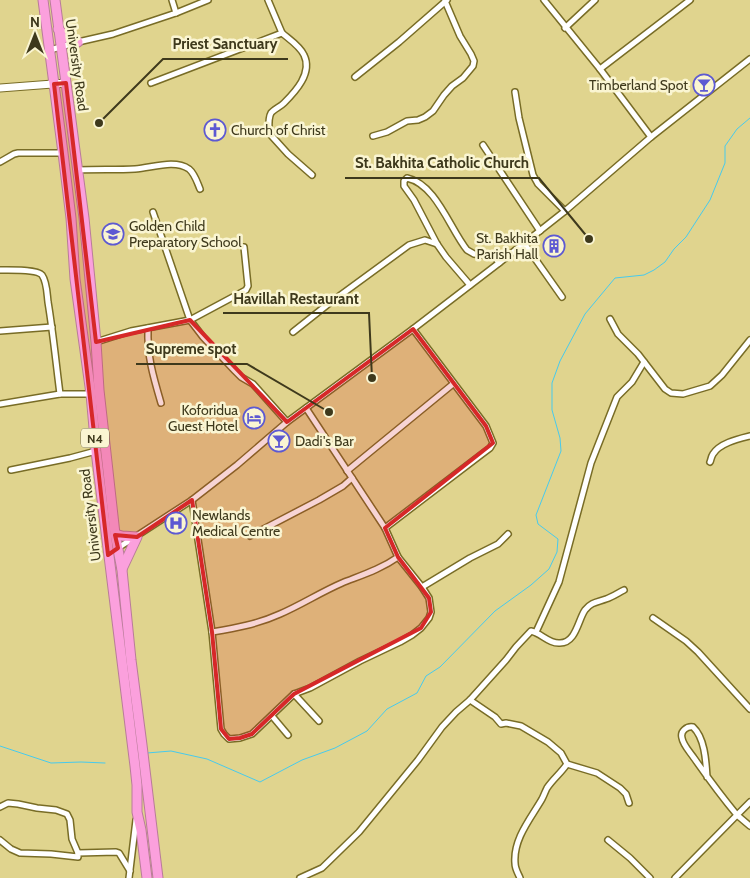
<svg xmlns="http://www.w3.org/2000/svg" width="750" height="878" font-family="Cabin,sans-serif">
<style>
.lines{fill:none;stroke-linecap:round;stroke-linejoin:round}
.stream{stroke:#47caed;stroke-width:1}
.street-casing{stroke:#786c26;stroke-width:8}
.secondary-casing{stroke:#786c26;stroke-width:9}
.highway-casing{stroke:#b97c99;stroke-width:11}
.street{stroke:#fff;stroke-width:5}
.secondary{stroke:#fff;stroke-width:7}
.highway{stroke:#fba0dd;stroke-width:9}
.marked{fill:#d62828;fill-opacity:0.2;stroke:#d62828;stroke-width:4;stroke-linejoin:round}
.labels{text-anchor:middle;dominant-baseline:central;stroke-width:5;stroke-linejoin:round;paint-order:stroke}
.shield{fill:#faf5d2;stroke:#767153;stroke-width:1}
.shield-label{font-size:12px;font-weight:bold;fill:#3e391c}
.street-label{font-size:14px;fill:#3e391c;stroke:#faf5d2}
.poi-label{font-size:14px;fill:#3e391c;stroke:#faf5d2;text-anchor:start}
.leader{fill:none;stroke:#3e391c;stroke-width:2}
.callout-dot{fill:#3e391c;stroke:#faf5d2;stroke-width:2}
.callout-label{font-size:15px;text-anchor:middle;font-weight:bold;fill:#3e391c;stroke:#faf5d2;stroke-width:5;stroke-linejoin:round;paint-order:stroke}
</style>
<rect width="100%" height="100%" fill="#e0d48e"/>
<g class="lines">
<g class="stream">
<polyline points="0,746 51,763 81,762 105,763"/>
<polyline points="147,753 171,751 207,759 260,782 302,760 335,748 367,731 387,709 417,693 426,676 440,667 495,611 531,585 549,569 557,552 558,539 538,524 536,515 561,451 560,438 552,410 552,383 560,361 585,314 615,278 644,275 654,270 665,262 674,249 686,237 710,200 725,163 725,146 737,129 750,118"/>
</g>
<g class="street-casing">
<g id="street">
<polyline points="172,0 176,13"/>
<polyline points="544,0 600,69 651,137"/>
<polyline points="565,28 595,0"/>
<path d="M282 33C289 39 300 46 304 55 313 73 295 92 284 103 280 107 274 109 271 113 268 118 269 127 269 133L288 154 312 175"/>
<polyline points="50,50 78,42 113,34 176,13 208,0"/>
<polyline points="600,69 690,0"/>
<polyline points="355,77 399,42 447,0"/>
<polyline points="151,83 282,33 268,0"/>
<polyline points="515,92 519,118 533,175 538,184 565,211"/>
<polyline points="373,136 387,132 407,121 418,120 425,117 433,111 444,95 452,86 463,78 473,66 474,61 471,54 460,36 445,1"/>
<polyline points="483,145 540,231"/>
<polyline points="0,162 14,154 18,153 63,153"/>
<path d="M77 170C97 169 116 170 135 169 152 168 174 159 189 169 195 174 197 182 200 189"/>
<polyline points="153,212 190,320 203,337 235,371 241,377 253,384 287,422"/>
<polyline points="524,243 562,297"/>
<path d="M0 270C8 270 37 269 42 275 47 282 47 294 48 302 53 332 56 363 60 394"/>
<path d="M470 285 446 257 437 244 414 200 404 186V181L407 178C436 184 450 229 467 250L474 254 495 257 499 263"/>
<polyline points="610,319 618,334 638,354 665,389 671,393 683,394 710,386 722,375 750,340"/>
<path d="M148 328C147 356 153 376 161 403"/>
<polyline points="0,331 52,327"/>
<polyline points="293,332 327,305 409,245 425,240 437,244"/>
<polyline points="96,342 131,331 190,320 246,290 248,286 244,247"/>
<polyline points="0,404 60,394 91,394"/>
<path d="M710 462C711 460 711 457 713 454 720 443 738 439 750 436"/>
<polyline points="11,470 70,458 96,451"/>
<polyline points="347,471 453,384"/>
<polyline points="192,500 212,632 221,729 224,734 229,739 240,738 252,734 294,694 310,688 360,661 400,642 412,635 421,628 429,618 431,612 429,598 422,587 398,557 385,528 306,408"/>
<polyline points="385,528 482,454 490,448 493,443 486,426 413,329"/>
<polyline points="250,536 319,500 343,486 352,478"/>
<polyline points="118,548 192,500 237,465 287,422 413,329 499,263 565,211 651,137 750,59"/>
<polyline points="422,587 470,558 498,544 508,534"/>
<polyline points="653,618 686,641 698,652 750,709"/>
<path d="M212 632C236 628 258 624 280 614 301 605 321 592 342 583 362 575 381 569 398 557"/>
<polyline points="536,632 559,582 591,463 617,397 632,382 644,362"/>
<polyline points="294,694 319,721"/>
<polyline points="470,700 495,717 501,724 506,723 521,726 548,742 561,753 567,764 597,773 620,788 626,794 629,803"/>
<polyline points="272,716 288,735"/>
<polyline points="750,802 737,815 750,826"/>
<polyline points="0,807 8,803 18,804 37,808 56,810 67,814 70,820 72,839 78,853"/>
<polyline points="0,840 11,849 20,853 51,854 78,857 78,853 116,852 119,853 130,871"/>
<polyline points="608,840 630,858 650,878"/>
<polyline points="129,878 136,820"/>
<path d="M300 878 322 868 359 832 418 760 442 727 456 712 470 700 506 660 516 647 531 631C541 633 549 644 560 643 576 643 578 620 585 610 591 602 598 602 606 599 612 597 618 593 624 590"/>
<path d="M520 878C518 873 515 869 515 863 513 839 531 818 542 799 544 795 545 792 547 788 553 779 561 773 567 764"/>
<path d="M675 878 737 815C722 797 708 778 694 758 690 752 683 745 682 738 680 731 687 726 693 727 705 738 706 762 707 777"/>
</g>
</g>
<g class="secondary-casing">
<polyline id="secondary" points="0,88 66,83"/>
</g>
<g class="highway-casing">
<g id="highway">
<polyline points="43,0 63,153 71,218 75,279 91,394 96,451 135,766 137,785 137,812 141,830 147,878"/>
<polyline points="55,0 84,218 96,342 99,390 115,534 122,570 131,660 142,745 158,878"/>
<polyline points="58,29 67,38 78,42"/>
<polyline points="115,534 122,536 137,537 122,569"/>
</g>
</g>
<use href="#street" class="street"/>
<use href="#secondary" class="secondary"/>
<use href="#highway" class="highway"/>
</g>
<path class="marked" d="M66 83 96 342 190 320 287 422 413 329 486 426 493 443 385 528 398 557 429 598 431 612 421 628 294 694 252 734 240 738 229 739 221 729 212 632 192 500 137 537 115 535 118 548 108 555 54 84Z"/>
<defs>
<g id="bar-ring" transform="scale(1.125)"><circle r="9.5" fill="#faf5d2" stroke="#5d59d2" stroke-width="1.5"/><path d="M-6-5H6L.8 .8V4.5H3.5V6h-7V4.5H-.8V.8Z" fill="#5d59d2"/></g>
<g id="church-ring" transform="scale(1.125)"><circle r="9.5" fill="#faf5d2" stroke="#5d59d2" stroke-width="1.5"/><path d="M-1.2-6h2.4v3.5h3.3v2.4h-3.3V6h-2.4V-.1h-3.3v-2.4h3.3Z" fill="#5d59d2"/></g>
<g id="school-ring" transform="scale(1.125)"><circle r="9.5" fill="#faf5d2" stroke="#5d59d2" stroke-width="1.5"/><path d="M0-5L7-2L0 1L-7-2ZM-4 1L0 2.5L4 1V4Q0 6-4 4Z" fill="#5d59d2"/></g>
<g id="building-ring" transform="scale(1.125)"><circle r="9.5" fill="#faf5d2" stroke="#5d59d2" stroke-width="1.5"/><path d="M-4-6H4V6H1V3H-1V6H-4ZM-2.5-4.3h1.7v1.8h-1.7ZM.8-4.3h1.7v1.8H.8ZM-2.5-1h1.7V.8h-1.7ZM.8-1h1.7V.8H.8Z" fill="#5d59d2"/></g>
<g id="hotel-ring" transform="scale(1.125)"><circle r="9.5" fill="#faf5d2" stroke="#5d59d2" stroke-width="1.5"/><path d="M-6-4.5h1.5V1H6V5H4.5V3h-9V5H-6ZM-4 0a1.8 1.8 0 1 1 3.6 0ZM.5 0V-2.5h3Q6-2.5 6 0Z" fill="#5d59d2"/></g>
<g id="hospital-ring" transform="scale(1.125)"><circle r="9.5" fill="#faf5d2" stroke="#5d59d2" stroke-width="1.5"/><path d="M-5-5h3v3.5h4V-5h3V5h-3V1.5h-4V5h-3Z" fill="#5d59d2"/></g>
</defs>
<g fill-rule="evenodd">
<use href="#bar-ring" x="704" y="85"/>
<use href="#church-ring" x="215" y="130"/>
<use href="#school-ring" x="113" y="234"/>
<use href="#building-ring" x="554" y="246"/>
<use href="#hotel-ring" x="254" y="418"/>
<use href="#bar-ring" x="279" y="441"/>
<use href="#hospital-ring" x="176" y="523"/>
</g>
<g class="labels">
<rect class="shield" x="81" y="428.5" width="28" height="19" rx="4"/>
<g class="shield-label">
<text x="95" y="438">N4</text>
</g>
<g class="street-label">
<text transform="translate(77 65) rotate(82)">University Road</text>
<text transform="translate(90 515) rotate(-97)">University Road</text>
</g>
<g class="poi-label">
<text x="688" y="85" text-anchor="end">Timberland Spot</text>
<text x="231" y="130">Church of Christ</text>
<text x="129" y="226">Golden Child<tspan x="129" dy="16">Preparatory School</tspan></text>
<text x="538" y="238" text-anchor="end">St. Bakhita<tspan x="538" dy="16">Parish Hall</tspan></text>
<text x="238" y="410" text-anchor="end">Koforidua<tspan x="238" dy="16">Guest Hotel</tspan></text>
<text x="295" y="441">Dadi's Bar</text>
<text x="192" y="515">Newlands<tspan x="192" dy="16">Medical Centre</tspan></text>
</g>
</g>
<path class="leader" d="M99 123L163 59H288M589 239L539 178H345M372 378L369 313H223M329 412L247 364H136"/>
<g class="callout-dot">
<circle cx="99" cy="123" r="5"/>
<circle cx="589" cy="239" r="5"/>
<circle cx="372" cy="378" r="5"/>
<circle cx="329" cy="412" r="5"/>
</g>
<g class="callout-label">
<text x="225" y="49">Priest Sanctuary</text>
<text x="442" y="168">St. Bakhita Catholic Church</text>
<text x="296" y="304">Havillah Restaurant</text>
<text x="191" y="354">Supreme spot</text>
</g>
<g transform="translate(35 35)" stroke="#faf5d2" stroke-width="4" paint-order="stroke">
<path d="M0-4L9 19L0 12L-9 19Z" fill="#3e391c"/>
<text y="-8" font-size="14" font-weight="bold" text-anchor="middle" fill="#3e391c">N</text>
</g>
</svg>
